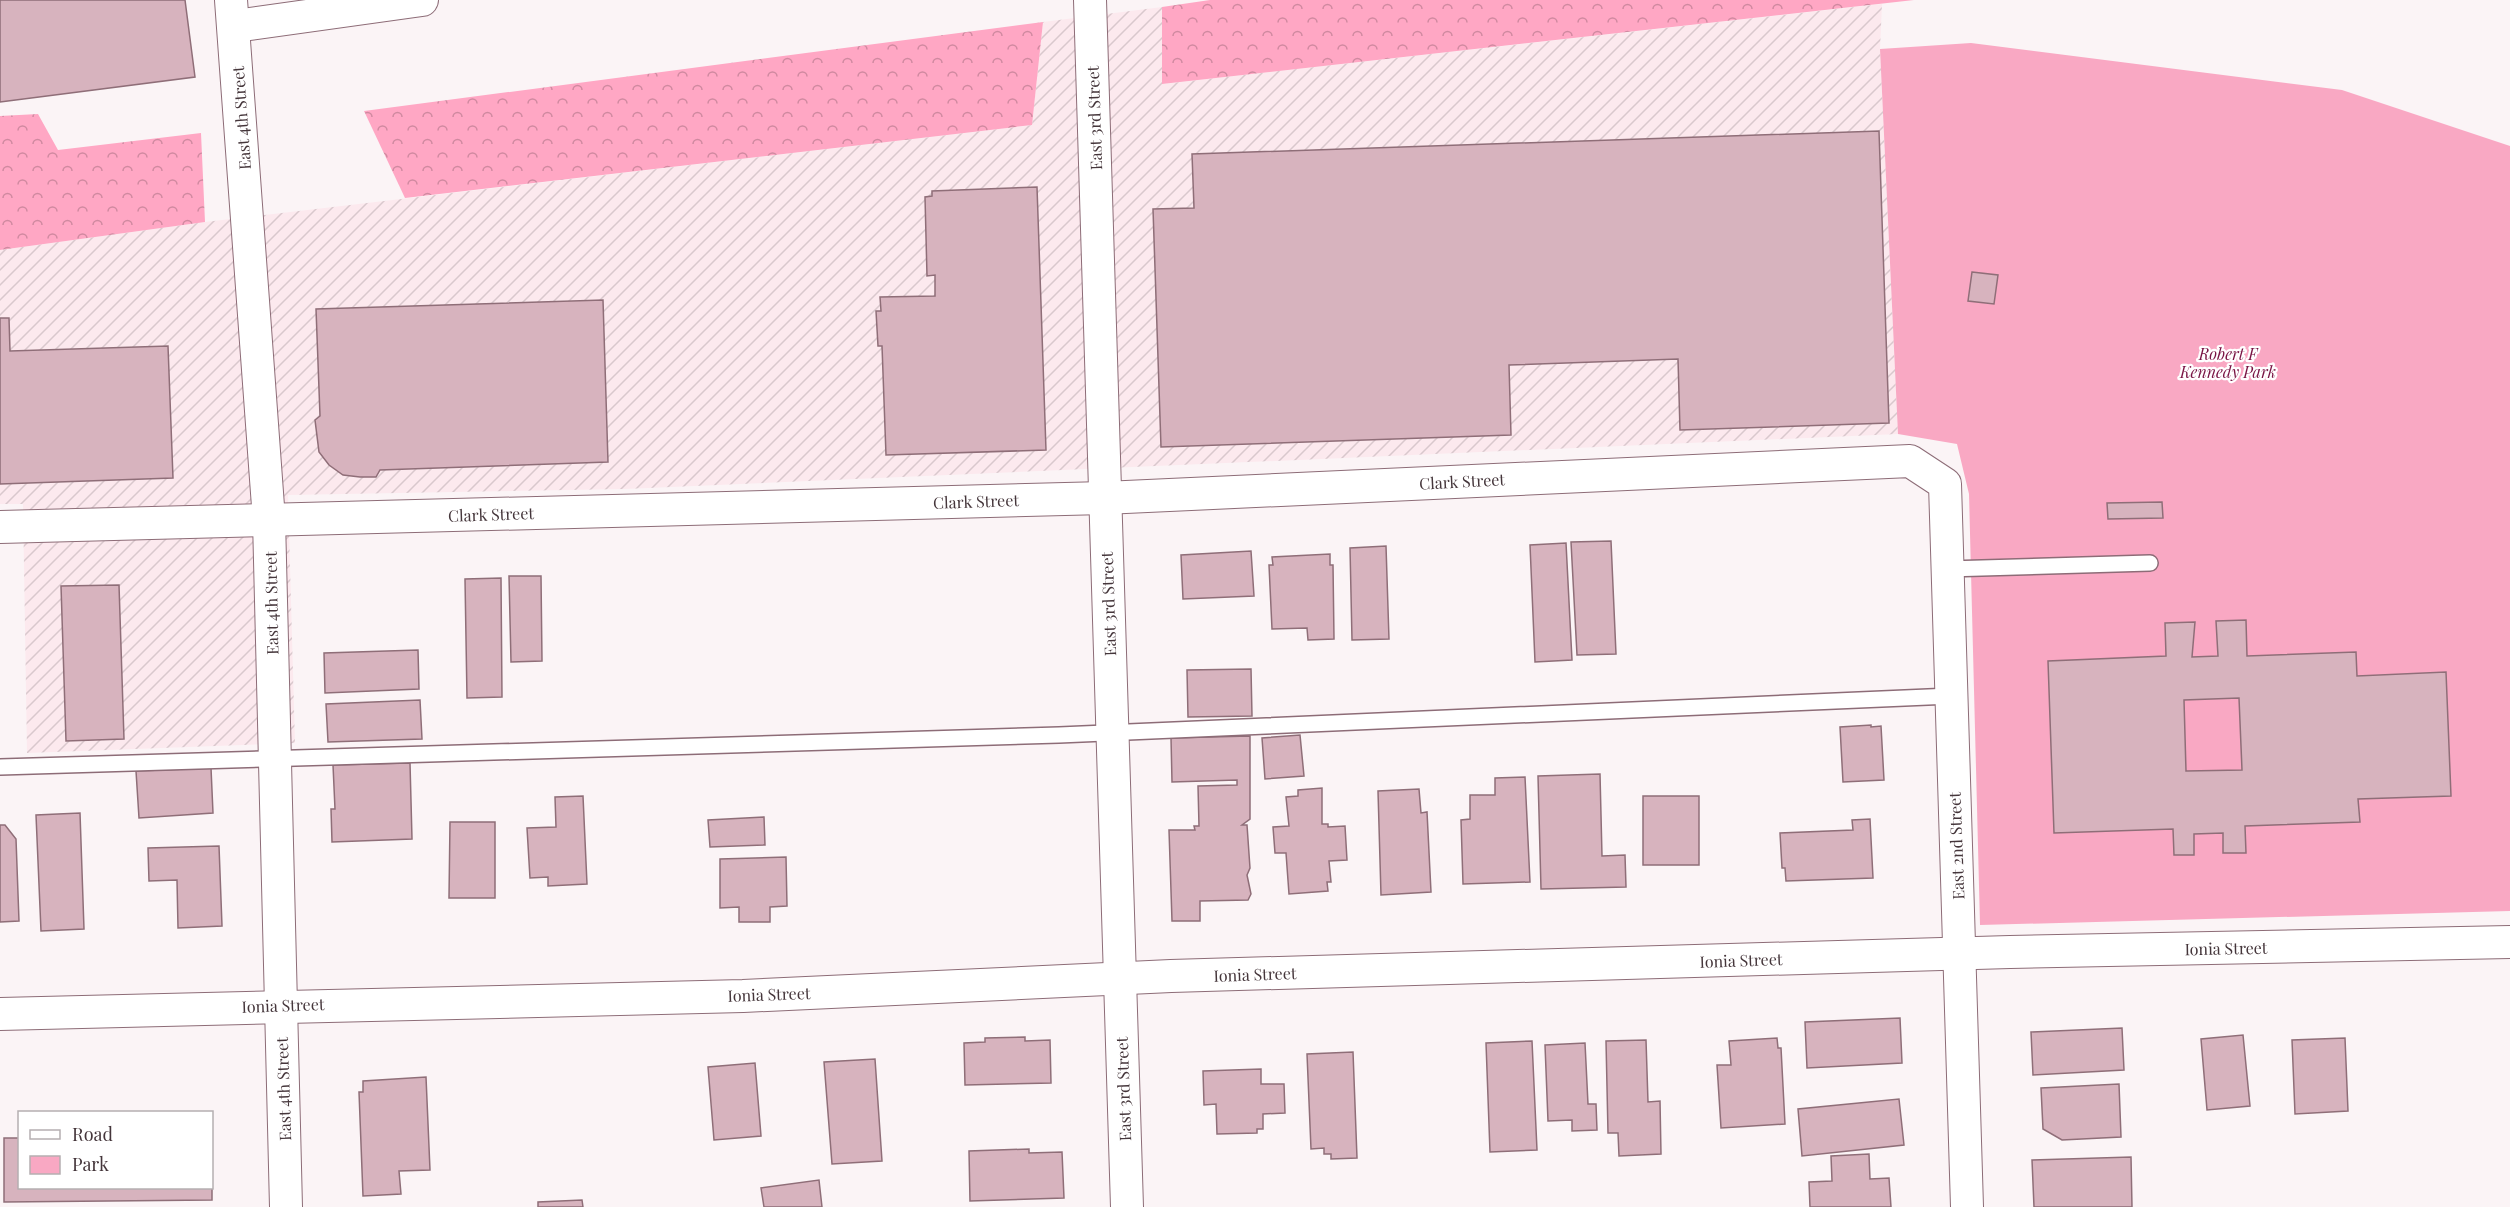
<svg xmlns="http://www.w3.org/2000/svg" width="2510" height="1207" font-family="'Playfair Display',serif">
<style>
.industrial{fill:url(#industrial-furrows)}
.forest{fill:url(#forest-crowns)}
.green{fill:#f9a8c3}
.building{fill:#d7b3be;stroke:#8f6e78;stroke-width:1.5;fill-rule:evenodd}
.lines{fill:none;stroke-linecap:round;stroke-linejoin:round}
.lane-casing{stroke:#8d6c77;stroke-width:18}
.street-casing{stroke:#8d6c77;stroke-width:34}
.lane{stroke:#fff;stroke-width:15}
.street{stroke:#fff;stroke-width:32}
.labels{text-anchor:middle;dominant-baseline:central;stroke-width:4.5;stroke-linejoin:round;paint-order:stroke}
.street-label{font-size:16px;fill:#45363b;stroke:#fff}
.park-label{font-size:16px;font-style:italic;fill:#781343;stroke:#fff}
</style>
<defs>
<pattern id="industrial-furrows" width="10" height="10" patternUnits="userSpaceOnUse" patternTransform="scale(1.5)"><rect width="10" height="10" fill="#fce9ee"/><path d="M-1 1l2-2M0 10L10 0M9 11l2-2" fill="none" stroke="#d9c8cd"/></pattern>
<pattern id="forest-crowns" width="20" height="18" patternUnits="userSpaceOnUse" patternTransform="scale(1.5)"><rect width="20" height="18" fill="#ffa7c4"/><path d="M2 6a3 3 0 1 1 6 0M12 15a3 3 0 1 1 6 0" fill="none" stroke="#d089a0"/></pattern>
</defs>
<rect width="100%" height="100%" fill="#fbf4f6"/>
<polygon class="industrial" points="1882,4 1880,49 1898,434 625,489 288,495 295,743 27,753 23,504 0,504 0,250 205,222 1032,125 1043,22 1162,7 1163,84"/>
<g class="forest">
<polygon points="1210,0 1914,0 1162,84 1162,7"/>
<polygon points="1043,22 1032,125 405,198 364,111"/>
<polygon points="38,114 58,150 201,133 205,222 0,250 0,116"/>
</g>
<polygon class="green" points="1971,43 2342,90 2510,146 2510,911 1980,925 1969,494 1957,444 1898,434 1880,49"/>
<g class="building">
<polygon points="0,0 185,0 195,77 0,102"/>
<polygon points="1879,131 1889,423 1680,430 1678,359 1509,365 1511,435 1161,447 1153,209 1194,208 1192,154"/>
<polygon points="1037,187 1046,450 886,455 882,346 878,346 876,311 881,311 880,297 935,296 935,275 927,276 925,197 932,196 932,191"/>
<polygon points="1972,272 1998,275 1994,304 1968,301"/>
<polygon points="603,300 608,462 380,470 376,477 360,477 343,475 329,465 319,452 315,420 320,416 316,309"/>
<polygon points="0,318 9,318 10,351 168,346 173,478 0,484"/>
<polygon points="2162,502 2163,518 2108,519 2107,503"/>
<polygon points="1611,541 1616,654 1577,655 1571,542"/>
<polygon points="1566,543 1572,660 1535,662 1530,545"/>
<polygon points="1386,546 1389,639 1352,640 1350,548"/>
<polygon points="1251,551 1254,596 1183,599 1181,555"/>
<polygon points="1330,554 1330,565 1333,565 1334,639 1308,640 1307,628 1272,629 1269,565 1273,565 1272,557"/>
<polygon points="509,576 541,576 542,661 511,662"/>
<polygon points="501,578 502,697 467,698 465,579"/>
<polygon points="119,585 124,739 66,741 61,586"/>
<path d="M2246 620 2247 656 2356 652 2357 676 2446 672 2451 796 2358 799 2360 822 2245 826 2246 853H2223V833L2194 834V855H2174L2173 829 2054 833 2048 661 2166 656 2165 623 2195 622 2192 657 2218 656 2216 621ZM2239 698 2242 770 2186 771 2184 700Z"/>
<polygon points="418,650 419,689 325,693 324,653"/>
<polygon points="1251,669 1252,716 1188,717 1187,670"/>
<polygon points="420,700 422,739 328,742 326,704"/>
<polygon points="1871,725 1871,727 1881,726 1884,780 1843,782 1840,727"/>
<polygon points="1300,735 1304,776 1265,779 1262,738"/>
<polygon points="1250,736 1250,819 1242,825 1247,825 1250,868 1247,875 1251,894 1248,900 1200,901 1200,921 1172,921 1169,830 1195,830 1194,826 1199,826 1198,786 1237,785 1237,780 1172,782 1171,738"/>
<polygon points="410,763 412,839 332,842 331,809 335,809 333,765"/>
<polygon points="211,768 213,813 139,818 136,771"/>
<polygon points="1600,774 1602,856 1625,855 1626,887 1541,889 1538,776"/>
<polygon points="1525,777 1530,882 1463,884 1461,820 1470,819 1470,795 1495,795 1495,778"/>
<polygon points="1322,788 1322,824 1328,824 1328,827 1345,826 1347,860 1329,861 1331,882 1327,882 1328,891 1289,894 1286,853 1275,853 1273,827 1289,826 1286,797 1298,796 1298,790"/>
<polygon points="1419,789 1421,813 1427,812 1431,892 1381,895 1378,791"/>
<polygon points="583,796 587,884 548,886 548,877 530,878 527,828 556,827 555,797"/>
<rect x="1643" y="796" width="56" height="69"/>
<polygon points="80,813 84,929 41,931 36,815"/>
<polygon points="764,817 765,845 710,847 708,820"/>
<polygon points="1870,819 1873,878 1786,881 1785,868 1782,868 1780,833 1853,830 1852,820"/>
<polygon points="450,822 495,822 495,898 449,898"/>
<polygon points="0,825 5,825 16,839 19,921 0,922"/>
<polygon points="219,846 222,926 178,928 177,880 149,881 148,848"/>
<polygon points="786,857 787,906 770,907 770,922 739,922 739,907 720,908 720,859"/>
<polygon points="1900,1018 1902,1063 1807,1068 1805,1022"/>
<polygon points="2122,1028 2124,1070 2033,1075 2031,1032"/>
<polygon points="2243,1035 2250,1106 2207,1110 2201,1039"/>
<polygon points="1025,1037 1025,1041 1050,1040 1051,1083 965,1085 964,1043 985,1042 985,1038"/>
<polygon points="1777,1038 1778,1048 1781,1048 1785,1124 1721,1128 1717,1065 1731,1065 1729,1041"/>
<polygon points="2345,1038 2348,1111 2295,1114 2292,1040"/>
<polygon points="1646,1040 1648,1102 1660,1101 1661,1154 1619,1156 1618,1133 1608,1133 1606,1041"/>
<polygon points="1532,1041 1537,1150 1490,1152 1486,1043"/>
<polygon points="1585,1043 1588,1104 1596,1104 1597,1130 1572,1131 1572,1120 1548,1121 1545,1045"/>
<polygon points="1353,1052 1357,1158 1331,1159 1331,1154 1324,1154 1324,1148 1311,1149 1307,1054"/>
<polygon points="875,1059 882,1161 832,1164 824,1062"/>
<polygon points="755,1063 761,1136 714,1140 708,1067"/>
<polygon points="1261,1069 1261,1084 1284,1084 1285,1113 1263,1114 1263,1129 1257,1129 1257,1133 1217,1134 1216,1104 1204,1105 1203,1071"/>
<polygon points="426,1077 430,1170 399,1171 401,1194 363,1196 359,1092 363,1092 363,1081"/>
<polygon points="2119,1084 2121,1137 2062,1140 2043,1129 2041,1088"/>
<polygon points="1899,1099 1904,1145 1802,1156 1798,1109"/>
<polygon points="4,1138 20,1138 20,1188 212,1188 212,1180 212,1200 4,1202"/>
<polygon points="1029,1149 1029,1153 1062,1152 1064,1198 970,1201 969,1151"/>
<polygon points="1869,1154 1870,1179 1889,1178 1891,1207 1810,1207 1809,1182 1832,1181 1831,1156"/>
<polygon points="2131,1157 2132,1207 2034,1207 2032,1160"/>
<polygon points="819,1180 822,1207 764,1207 761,1188"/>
<polygon points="582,1200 583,1207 538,1207 538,1202"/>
</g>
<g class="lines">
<g class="lane-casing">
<g id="lane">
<polyline points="1947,569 2150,563"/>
<polyline points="0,767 1059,735 1951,696"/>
</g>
</g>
<g class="street-casing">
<g id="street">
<polyline points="231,0 269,520 286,1207"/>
<polyline points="1090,0 1127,1207"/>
<polyline points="235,26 422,0"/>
<polyline points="0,527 1104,498 1910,461 1945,484 1967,1207"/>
<polyline points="0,1014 743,996 1171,976 2010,952 2510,942"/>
</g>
</g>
<use href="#lane" class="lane"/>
<use href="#street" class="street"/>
</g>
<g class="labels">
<g class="street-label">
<text transform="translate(241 118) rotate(-94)">East 4th Street</text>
<text transform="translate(1094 118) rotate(-92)">East 3rd Street</text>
<text transform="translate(1462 481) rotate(-3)">Clark Street</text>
<text transform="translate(976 501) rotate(-2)">Clark Street</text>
<text transform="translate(491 514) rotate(-2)">Clark Street</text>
<text transform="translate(271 603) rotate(-91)">East 4th Street</text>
<text transform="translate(1108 604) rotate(-92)">East 3rd Street</text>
<text transform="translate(1956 846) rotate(-92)">East 2nd Street</text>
<text transform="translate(2226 948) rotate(-1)">Ionia Street</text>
<text transform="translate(1741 960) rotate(-2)">Ionia Street</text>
<text transform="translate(1255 974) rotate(-2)">Ionia Street</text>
<text transform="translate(769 994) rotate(-2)">Ionia Street</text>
<text transform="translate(283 1005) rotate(-2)">Ionia Street</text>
<text transform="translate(283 1089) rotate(-92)">East 4th Street</text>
<text transform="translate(1123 1089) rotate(-92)">East 3rd Street</text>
</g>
<g class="park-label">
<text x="2228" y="353">Robert F<tspan x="2228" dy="18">Kennedy Park</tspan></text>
</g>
</g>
<rect x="18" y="1111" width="195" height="78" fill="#ffffff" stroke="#b5afb1" stroke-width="1.5"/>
<rect x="30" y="1130" width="30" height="9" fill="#ffffff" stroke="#b5afb1" stroke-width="1.5"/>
<text x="72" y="1141" font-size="18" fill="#45363b">Road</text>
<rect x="30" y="1156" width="30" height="18" fill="#f9a8c3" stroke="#b5afb1" stroke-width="1.5"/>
<text x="72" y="1171" font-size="18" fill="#45363b">Park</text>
</svg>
